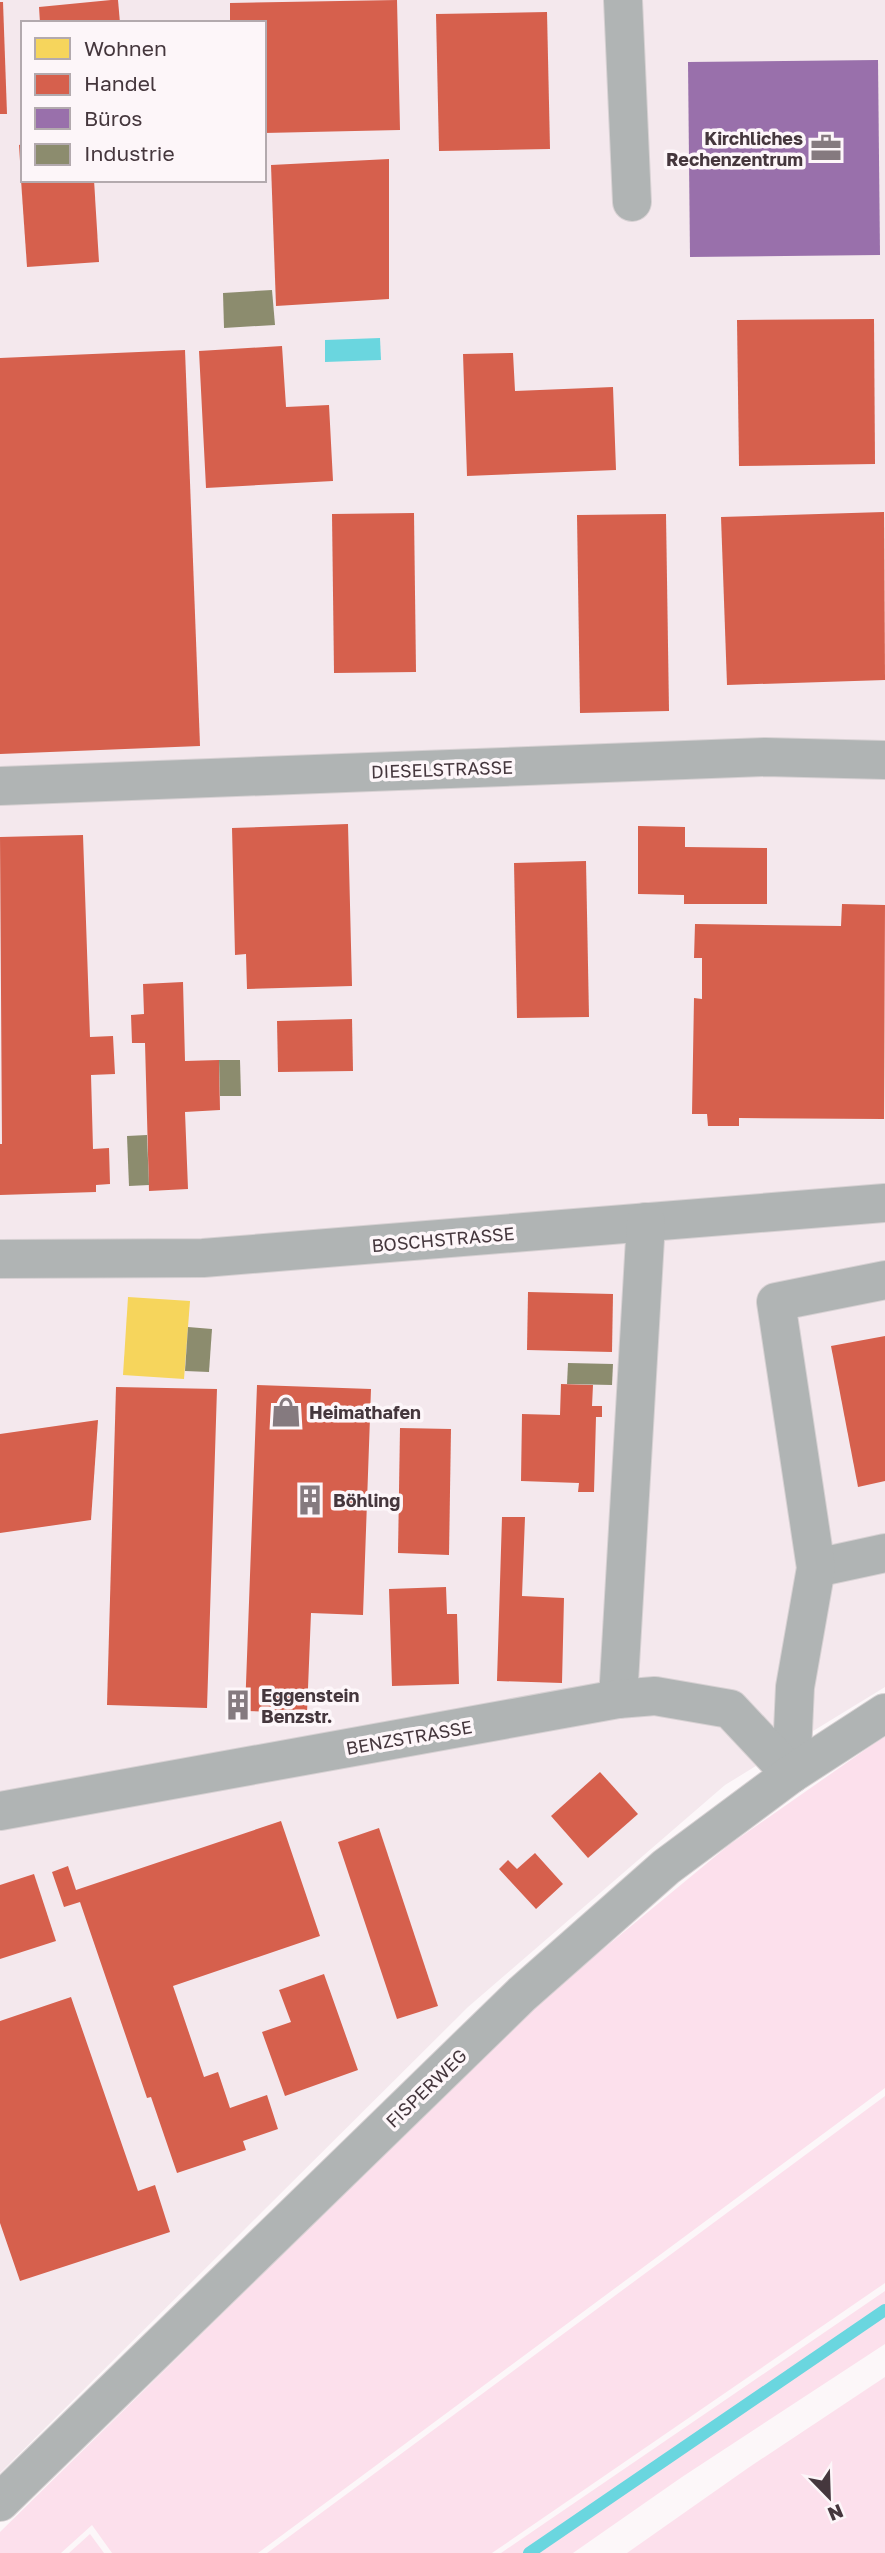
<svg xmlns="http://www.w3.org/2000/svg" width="885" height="2553" font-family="'Golos Text',sans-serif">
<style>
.built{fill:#f4e8ed;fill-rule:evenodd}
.green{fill:#fce0ec}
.water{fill:#6ad6df}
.homes{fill:#f6d55c}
.shops{fill:#d6604d}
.offices{fill:#9970ab}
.industry{fill:#8c8c6e}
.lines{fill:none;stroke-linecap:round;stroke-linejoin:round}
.stream{stroke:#6ad6df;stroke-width:12}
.minor-casing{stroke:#d7d1d3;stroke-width:40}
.minor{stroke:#b0b4b4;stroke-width:38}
.labels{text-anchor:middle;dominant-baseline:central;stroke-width:7;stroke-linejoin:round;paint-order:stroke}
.poi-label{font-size:18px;font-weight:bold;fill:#45373d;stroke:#fdf6f9;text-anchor:start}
.street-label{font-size:18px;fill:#45373d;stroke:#fdf6f9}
</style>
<rect width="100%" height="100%" fill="#fcf7f9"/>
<path class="built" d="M0 0H885V1687L725 1785 468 2007 0 2473ZM23 23H264V180H23Z"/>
<g class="green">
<polygon points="885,1736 885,2088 258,2553 112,2553 92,2525 61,2553 0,2553 0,2532 538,2003 729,1845"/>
<polygon points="885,2096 885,2283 492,2553 267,2553"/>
<polygon points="885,2291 885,2344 682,2477 573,2553 501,2553"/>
<polygon points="885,2377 885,2553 627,2553 748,2468"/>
<polygon points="90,2534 104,2553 69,2553"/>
</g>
<polygon class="water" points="380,338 381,360 325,362 325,340"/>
<polygon class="homes" points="128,1297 190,1301 184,1379 123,1375"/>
<g class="shops">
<polygon points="111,0 118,0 120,23 40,23 39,7"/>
<polygon points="397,0 400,130 264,133 264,23 230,23 230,3"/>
<polygon points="0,2 3,2 7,114 0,114"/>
<polygon points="547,12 550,149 439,151 436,14"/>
<polygon points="23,144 23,177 21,177 19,145"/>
<polygon points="389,159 389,299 276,306 271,165"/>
<polygon points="21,180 94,180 99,262 27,267"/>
<polygon points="874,319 875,464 739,466 737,320"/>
<polygon points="282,346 286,407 329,405 333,481 206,488 199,351"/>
<polygon points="185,350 200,746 0,754 0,358"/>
<polygon points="513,353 515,391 613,387 616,470 467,476 463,354"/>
<polygon points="884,512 885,680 727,685 721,517"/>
<polygon points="414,513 416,672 334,673 332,514"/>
<polygon points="666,514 669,711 580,713 577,515"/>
<polygon points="348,824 352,986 247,989 246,954 235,955 232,828"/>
<polygon points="638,826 685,827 685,847 767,848 767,904 684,904 684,895 638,894"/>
<polygon points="83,835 90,1037 113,1036 115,1074 91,1075 93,1149 109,1148 110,1184 96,1185 96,1192 0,1195 0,1144 2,1144 0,837"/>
<polygon points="586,861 589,1017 517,1018 514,863"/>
<polygon points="842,904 885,905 884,1119 739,1118 739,1126 708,1126 707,1114 692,1114 694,998 702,999 702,958 694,958 695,924 841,926"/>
<polygon points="183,982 185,1061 219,1060 220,1110 185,1112 188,1189 149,1191 145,1043 132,1043 131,1015 144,1014 143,984"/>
<polygon points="352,1019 353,1071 278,1072 277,1021"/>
<polygon points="528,1292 613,1294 612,1352 527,1350"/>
<polygon points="885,1336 885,1481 858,1487 831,1346"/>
<polygon points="561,1384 593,1385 592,1406 602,1406 602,1417 596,1417 594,1492 578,1492 579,1483 521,1481 522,1414 560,1415"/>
<polygon points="257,1385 371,1389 363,1615 311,1613 307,1713 245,1711"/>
<polygon points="116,1387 217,1389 207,1708 107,1705"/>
<polygon points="98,1420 91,1520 0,1533 0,1434"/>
<polygon points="400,1428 451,1429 449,1555 398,1553"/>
<polygon points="502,1517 525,1517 522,1596 564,1598 562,1683 497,1681"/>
<polygon points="446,1587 447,1614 457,1614 459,1684 392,1686 389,1589"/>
<polygon points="233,1700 244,1700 244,1711 232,1710"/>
<polygon points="600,1772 638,1814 588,1858 551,1816"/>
<polygon points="281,1821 320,1936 173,1986 204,2077 218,2072 230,2108 267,2095 278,2129 243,2141 246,2150 177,2173 151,2097 147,2098 80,1902 64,1907 52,1872 68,1866 76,1890"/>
<polygon points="379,1828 438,2006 397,2019 338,1842"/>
<polygon points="535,1853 563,1884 536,1909 499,1869 508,1860 517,1869"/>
<polygon points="34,1874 56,1941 0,1959 0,1885"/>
<polygon points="324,1974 358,2070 285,2096 262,2032 291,2022 279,1990"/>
<polygon points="71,1997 138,2191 155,2185 170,2232 20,2281 0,2223 0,2021"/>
</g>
<polygon class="offices" points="878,60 880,255 690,257 688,62"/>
<g class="industry">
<polygon points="272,290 275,325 224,328 223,293"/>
<polygon points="219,1060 240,1060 241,1096 220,1096"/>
<polygon points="147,1135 149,1185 129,1186 127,1136"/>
<polygon points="188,1327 212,1329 209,1372 185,1371"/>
<polygon points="568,1363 613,1364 612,1385 567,1384"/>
</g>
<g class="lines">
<polyline class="stream" points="529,2553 885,2310"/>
<g class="minor-casing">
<g id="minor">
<polyline points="623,0 632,202"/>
<polyline points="0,786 765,757 885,760"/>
<polyline points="0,1259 203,1258 885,1203"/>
<polyline points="816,1568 885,1553"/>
<polyline points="618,1699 646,1222"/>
<polyline points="791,1774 795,1687 816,1568 776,1302 885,1280"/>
<polyline points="0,1811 618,1699 655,1696 730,1709 791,1774"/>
<polyline points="0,2502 522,1994 666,1867 791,1774 885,1713"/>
</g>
</g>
<use href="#minor" class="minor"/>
</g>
<defs>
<g id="office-bare" transform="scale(2.415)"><path d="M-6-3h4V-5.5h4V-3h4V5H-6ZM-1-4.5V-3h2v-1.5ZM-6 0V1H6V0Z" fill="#857a7f" stroke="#fdf6f9" stroke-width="2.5" paint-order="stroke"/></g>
<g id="shop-bare" transform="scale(2.415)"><path d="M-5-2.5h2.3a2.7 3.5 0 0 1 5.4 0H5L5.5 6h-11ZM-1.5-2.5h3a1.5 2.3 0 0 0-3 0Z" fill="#857a7f" stroke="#fdf6f9" stroke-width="2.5" paint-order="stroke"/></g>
<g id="building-bare" transform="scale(2.415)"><path d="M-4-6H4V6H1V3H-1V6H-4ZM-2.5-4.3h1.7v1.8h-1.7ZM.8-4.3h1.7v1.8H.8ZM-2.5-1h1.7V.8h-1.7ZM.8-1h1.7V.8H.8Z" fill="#857a7f" stroke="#fdf6f9" stroke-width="2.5" paint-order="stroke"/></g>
</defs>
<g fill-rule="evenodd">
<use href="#office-bare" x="826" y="148"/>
<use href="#shop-bare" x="286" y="1412"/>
<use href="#building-bare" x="310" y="1500"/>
<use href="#building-bare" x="238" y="1705"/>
</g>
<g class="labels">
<g class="poi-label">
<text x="803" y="138" text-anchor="end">Kirchliches<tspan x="803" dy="21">Rechenzentrum</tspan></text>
<text x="309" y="1412">Heimathafen</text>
<text x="333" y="1500">Böhling</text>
<text x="261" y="1695">Eggenstein<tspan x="261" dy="21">Benzstr.</tspan></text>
</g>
<g class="street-label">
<text transform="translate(442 769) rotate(-2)">DIESELSTRASSE</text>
<text transform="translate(443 1239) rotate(-5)">BOSCHSTRASSE</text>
<text transform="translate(409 1737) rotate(-10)">BENZSTRASSE</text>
<text transform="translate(426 2088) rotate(-44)">FISPERWEG</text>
</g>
</g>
<rect x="21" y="21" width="245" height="161" fill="#fdf6f9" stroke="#b3aaae" stroke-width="2"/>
<rect x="35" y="38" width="35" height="21" fill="#f6d55c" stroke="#b3aaae" stroke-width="2"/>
<text x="84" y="56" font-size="21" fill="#45373d">Wohnen</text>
<rect x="35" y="74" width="35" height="21" fill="#d6604d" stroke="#b3aaae" stroke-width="2"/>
<text x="84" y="91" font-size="21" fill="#45373d">Handel</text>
<rect x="35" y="108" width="35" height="21" fill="#9970ab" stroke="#b3aaae" stroke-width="2"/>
<text x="84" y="126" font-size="21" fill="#45373d">Büros</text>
<rect x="35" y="144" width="35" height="21" fill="#8c8c6e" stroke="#b3aaae" stroke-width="2"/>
<text x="84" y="161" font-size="21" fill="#45373d">Industrie</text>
<g transform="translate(829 2497) rotate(157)" stroke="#fdf6f9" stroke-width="5" paint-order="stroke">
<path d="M0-5L12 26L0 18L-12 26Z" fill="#45373d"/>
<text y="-10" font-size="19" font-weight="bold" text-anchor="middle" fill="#45373d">N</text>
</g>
</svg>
